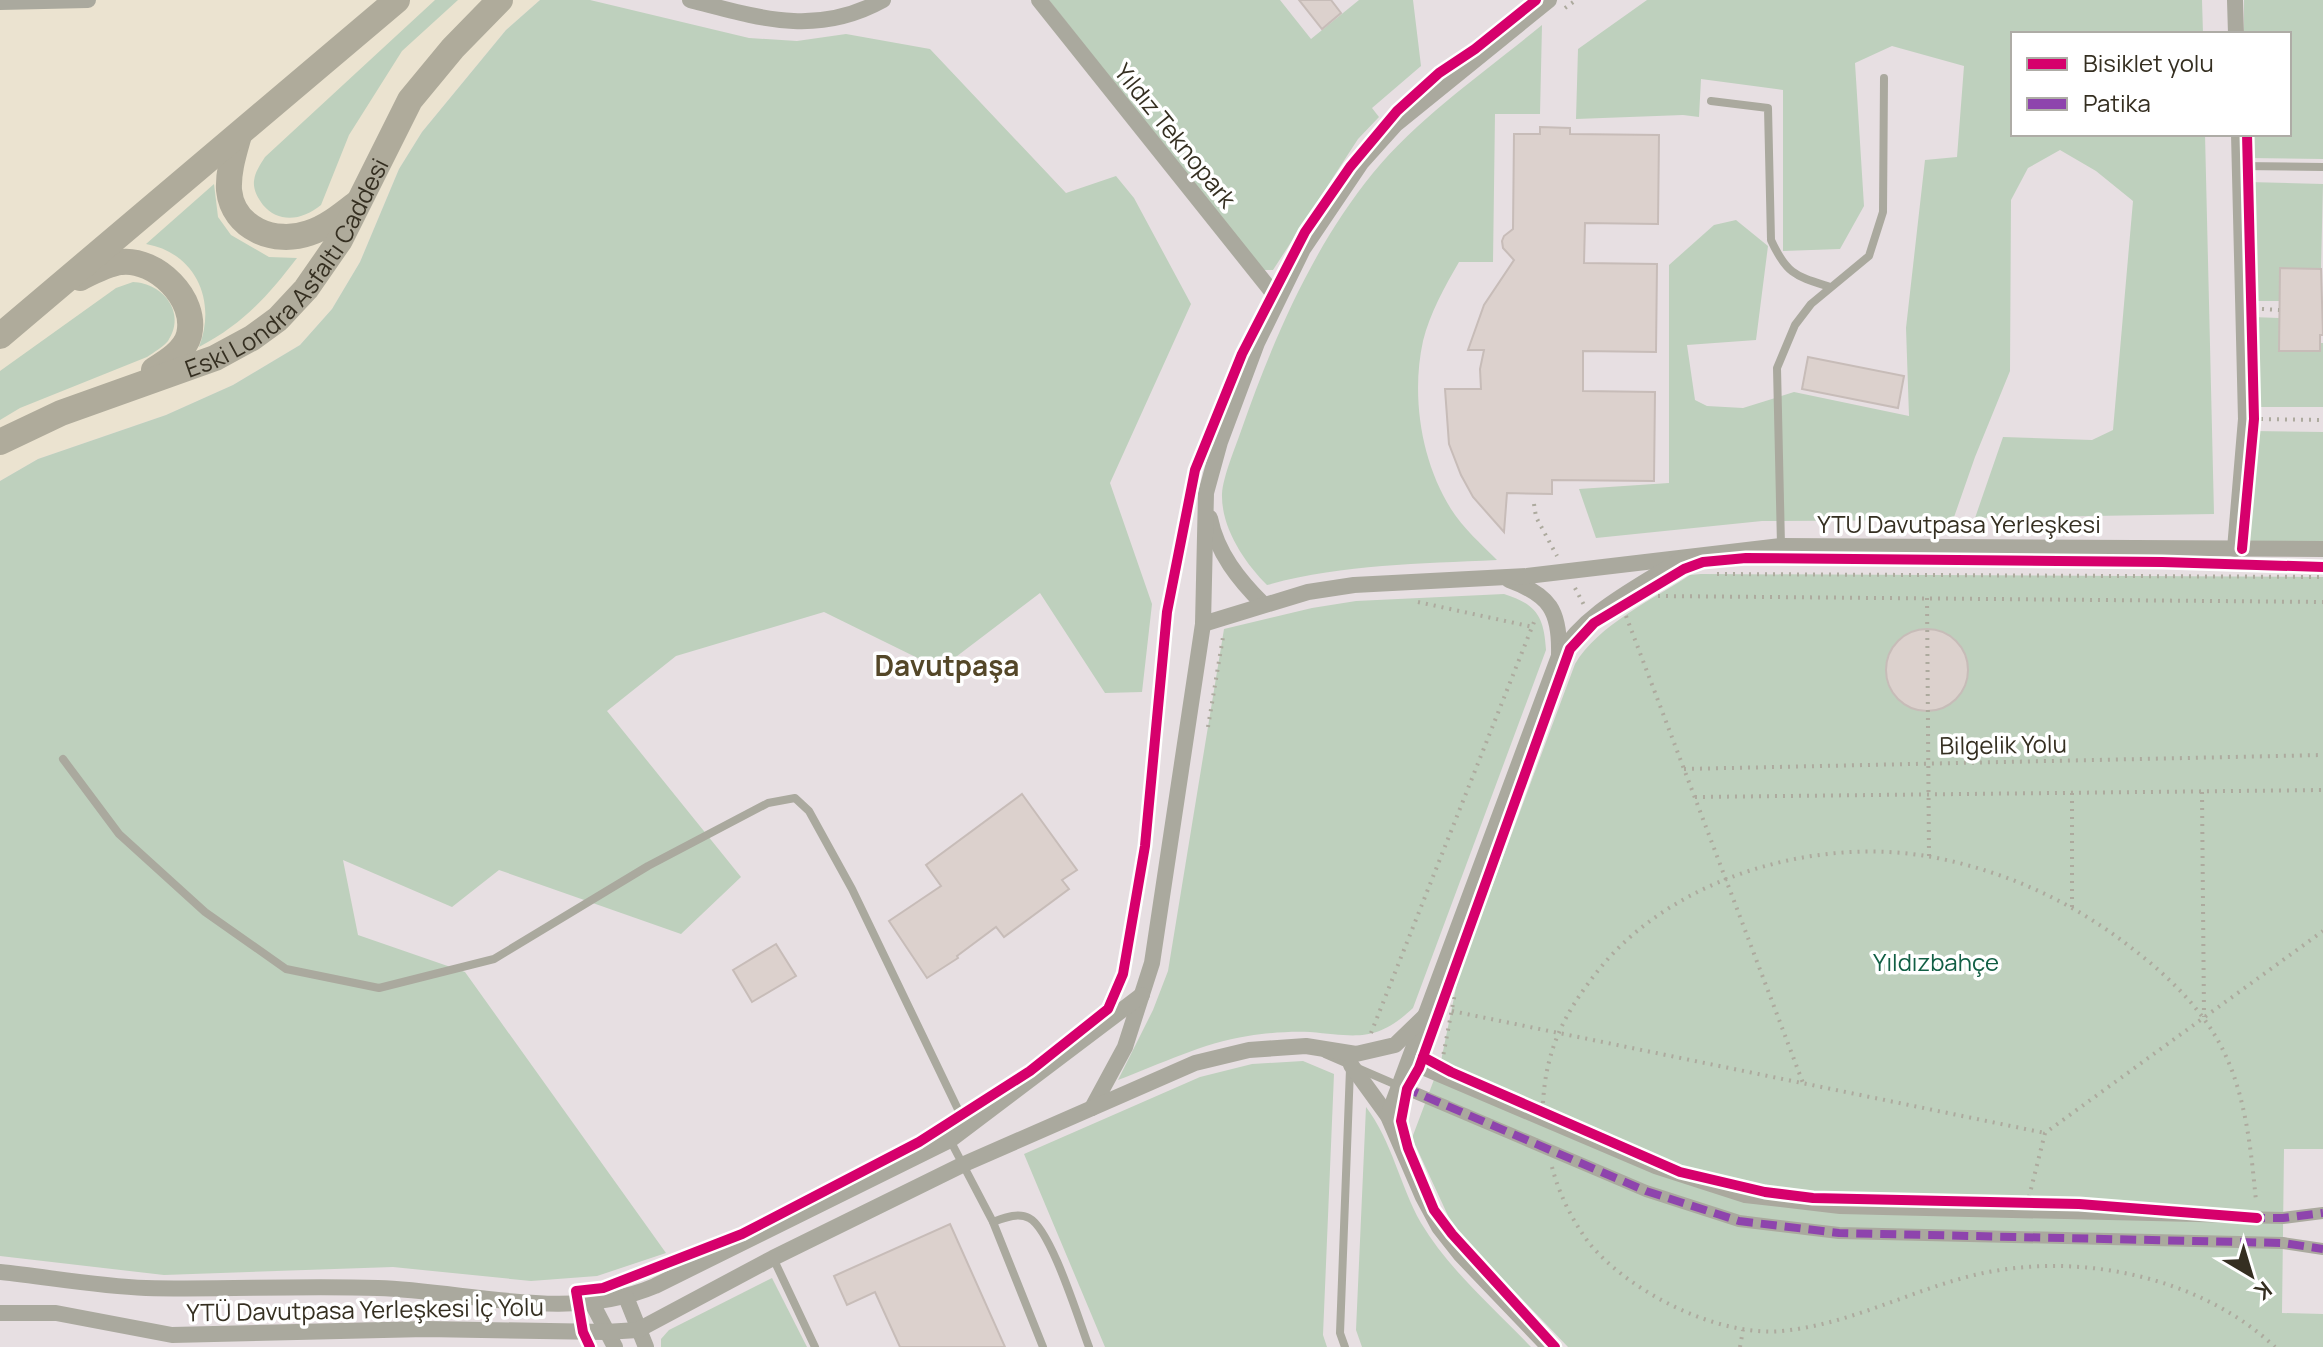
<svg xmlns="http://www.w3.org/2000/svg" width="2323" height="1347" font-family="Manrope,sans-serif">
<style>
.education{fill:#e7dfe2;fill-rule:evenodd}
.green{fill:#bed0bd}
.building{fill:#dcd1cd;stroke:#c7bcb8;stroke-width:2}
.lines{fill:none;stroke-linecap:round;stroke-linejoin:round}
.path{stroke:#adaa9e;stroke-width:4;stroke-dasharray:2 6;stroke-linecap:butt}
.service{stroke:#aaa99e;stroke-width:8}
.pedestrian{stroke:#aaa99e;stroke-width:12}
.minor{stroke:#aaa99e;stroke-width:16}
.primary{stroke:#afab9b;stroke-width:26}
.quiet{stroke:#8e44ad;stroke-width:8;stroke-dasharray:16 8;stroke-linecap:butt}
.cycleway-casing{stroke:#fff;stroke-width:15}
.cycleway{stroke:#d6006c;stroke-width:10}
.labels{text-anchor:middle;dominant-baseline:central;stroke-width:7;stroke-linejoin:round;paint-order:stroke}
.street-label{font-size:24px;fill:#352f21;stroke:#fff}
.park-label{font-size:24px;fill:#125f45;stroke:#fff}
.quarter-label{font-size:28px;font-weight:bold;fill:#544728;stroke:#fff}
</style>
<rect width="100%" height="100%" fill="#ebe3d0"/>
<path class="education" d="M540 0H2323V1347H0V481L38 459 166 415 233 385 300 345 332 309 360 262 399 169 422 132 506 30ZM2013 34H2289V134H2013Z"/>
<g class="green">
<path d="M435 0H458L402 51 349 135 321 205C303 220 279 224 263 205 258 198 253 190 254 181 255 172 260 165 265 157Z"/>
<polygon points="540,0 590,0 749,38 797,41 846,34 930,49 1066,193 1116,176 1134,198 1191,304 1110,483 1152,604 1142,692 1105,693 1040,593 940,669 824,612 676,656 607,711 741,877 681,934 499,870 452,907 343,860 358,935 465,972 666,1253 597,1276 531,1281 393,1267 164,1275 0,1256 0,481 38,459 166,415 233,385 300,345 332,309 360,262 399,169 422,132 506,30"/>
<polygon points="1049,0 1280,0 1311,39 1359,0 1413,0 1421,66 1372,108 1379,117 1358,139 1273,270 1261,270"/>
<polygon points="1647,0 2202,0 2203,34 2013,34 2013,134 2205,134 2214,514 1975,518 2003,437 2092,440 2113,430 2133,201 2096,171 2060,150 2028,168 2011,200 2010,371 1975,457 1953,520 1762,521 1596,538 1579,489 1669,483 1669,265 1714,225 1736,220 1768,246 1756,340 1687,345 1695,400 1707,406 1743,408 1794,392 1909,416 1906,328 1925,160 1957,157 1964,66 1892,46 1855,63 1864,206 1840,249 1783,251 1783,90 1701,79 1699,117 1683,115 1576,119 1578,49"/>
<polygon points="2244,0 2323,0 2323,159 2248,158 2247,134 2289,134 2289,34 2244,34"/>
<path d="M1542 25 1540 114H1495L1493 262H1459C1445 286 1430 313 1423 341 1411 396 1421 461 1451 509 1463 528 1481 544 1497 560 1418 564 1343 564 1267 585 1245 563 1221 528 1222 494 1223 477 1235 448 1241 431 1273 340 1312 248 1373 173 1420 116 1485 72 1542 25Z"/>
<polygon points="2248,182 2323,184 2321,269 2280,268 2280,301 2251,301"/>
<path d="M214 184 218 217 231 235 269 257 297 258C267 297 243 324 199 347 217 301 196 253 146 244Z"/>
<path d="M133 282C163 283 187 313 168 341 162 348 154 352 147 357L20 408 0 420V371L116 288Z"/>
<polygon points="2252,317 2279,318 2279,351 2319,351 2320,343 2323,343 2323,407 2254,407"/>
<polygon points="2253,431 2323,432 2323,543 2244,543"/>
<path d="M1701 574 2323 577V1149H2284L2282 1313 2323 1314V1347H1568L1471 1246 1450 1220 1412 1138 1441 1061 1458 978 1575 664C1598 625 1652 600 1690 575Z"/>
<path d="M1504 594C1536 604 1544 616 1546 650L1413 1008C1376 1043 1356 1036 1310 1032 1290 1031 1267 1033 1248 1036 1202 1043 1161 1064 1118 1080L1153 1010 1168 971 1224 629 1312 608 1356 601Z"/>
<polygon points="1303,1061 1334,1074 1323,1335 1327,1347 1105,1347 1024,1154 1200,1077 1252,1064"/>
<path d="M1366 1107C1392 1141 1400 1186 1421 1223 1449 1270 1494 1308 1531 1347H1362L1356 1330Z"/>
<polygon points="772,1278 807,1347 661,1347 661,1339 669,1330"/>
</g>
<g class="building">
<polygon points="1299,0 1331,0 1341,13 1322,29"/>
<polygon points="1540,127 1570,128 1570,134 1659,135 1658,224 1585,223 1584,263 1657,264 1656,352 1583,351 1583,391 1655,392 1654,481 1552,480 1552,494 1507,493 1504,532 1473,497 1461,475 1449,444 1445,389 1481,389 1480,369 1484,350 1468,350 1484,305 1514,260 1503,248 1502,241 1504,236 1513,229 1514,134 1540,134"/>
<polygon points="2280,268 2321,269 2323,335 2320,335 2320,351 2279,351"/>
<polygon points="1808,357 1904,376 1898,408 1802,389"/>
<circle cx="1927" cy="670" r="41"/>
<polygon points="1022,794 1077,870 1062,880 1069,889 1004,937 996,927 957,956 958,958 927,978 889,921 941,886 926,865"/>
<polygon points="776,944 796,976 752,1002 733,970"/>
<polygon points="950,1224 1005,1347 900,1347 875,1292 847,1305 834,1276"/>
</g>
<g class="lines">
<g class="path">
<polyline points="1565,8 1576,0"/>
<polyline points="2262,309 2279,310"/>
<polyline points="2261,419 2323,420"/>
<polyline points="1534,504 1536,517 1557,556"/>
<polyline points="1717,574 2323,577"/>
<polyline points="1575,588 1584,605"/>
<polyline points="1658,596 2323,602"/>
<polyline points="1927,598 1929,856"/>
<polyline points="1418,602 1533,627"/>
<polyline points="1626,616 1803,1083"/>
<polyline points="1208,727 1223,637"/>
<polyline points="1684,769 2323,755"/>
<polyline points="2202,792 2204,1017"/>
<polyline points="2072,793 2072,907"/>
<polyline points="1695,797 2323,790"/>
<polyline points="1452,1011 2045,1133"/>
<polyline points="1371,1033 1536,617"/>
<polyline points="1442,1062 1455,993"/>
<path d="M1543 1103C1546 1047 1566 1010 1601 967 1676 876 1818 836 1932 857 2005 871 2071 901 2129 946 2166 974 2201 1007 2222 1048 2246 1095 2251 1150 2256 1201"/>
<path d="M1552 1167C1559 1194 1572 1220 1589 1243 1629 1292 1718 1337 1782 1331 1843 1325 1898 1297 1956 1280 2061 1248 2194 1271 2275 1347"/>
<polyline points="2029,1197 2045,1133 2323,931"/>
<polyline points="1740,1347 1743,1330"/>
</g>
<g class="service">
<path d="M1711 101 1768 108 1771 240C1787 275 1796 276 1830 287"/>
<polyline points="2240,166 2323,167"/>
<polyline points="1781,545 1777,368 1795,325 1811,304 1869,256 1883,212 1884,78"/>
<polyline points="63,759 119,834 205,912 286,969 379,988 494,959 648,866 768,803 795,798 809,811 852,889 967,1128"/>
<polyline points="1325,1054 1399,1086"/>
<polyline points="950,1140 993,1222 1043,1347"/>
<path d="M993 1222C1004 1218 1018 1212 1029 1218 1051 1229 1079 1321 1089 1347"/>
<polyline points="773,1258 815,1347"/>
<polyline points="1345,1347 1340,1333 1350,1069"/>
</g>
<g class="pedestrian">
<polyline points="1408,1063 1655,1168 1745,1197 1840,1208 2283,1218 2323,1213"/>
<polyline points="1399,1086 1646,1191 1739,1221 1839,1233 2283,1243 2323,1249"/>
</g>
<g class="minor">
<path d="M690 0C759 18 816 37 883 0"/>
<polyline points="1039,0 1277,298"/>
<polyline points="2235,0 2236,34"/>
<polyline points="0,2 88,0"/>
<path d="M1210 518C1217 553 1239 580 1263 604"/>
<polyline points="2235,549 2246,419 2239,134"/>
<path d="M1509 580C1550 595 1560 611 1559 654"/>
<polyline points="1203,624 1308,592 1354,585 1527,576 1781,546 2323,549"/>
<polyline points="1351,1065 1388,1116 1423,1197 1439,1227 1461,1255 1549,1347"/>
<polyline points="1092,1108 1125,1047 1152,963 1203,624 1206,493 1220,442 1257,343 1303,249 1361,163 1396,124 1549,0"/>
<path d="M1388 1116 1559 656C1585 612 1637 588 1680 560"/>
<path d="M0 1272C48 1277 97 1286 146 1288 223 1290 300 1285 378 1288 469 1291 568 1323 655 1286L950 1140 1142 995"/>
<polyline points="626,1297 646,1347"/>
<polyline points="592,1303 615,1347"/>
<polyline points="0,1313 56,1313 172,1335 426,1329 605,1332 638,1330 773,1258 962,1165 1195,1063 1249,1050 1306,1046 1356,1054 1395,1045 1425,1016"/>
</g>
<g class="primary">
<path d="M239 135C234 153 228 171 229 190 233 229 275 245 309 233 326 228 342 215 356 204"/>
<path d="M80 278C92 272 107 264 121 262 156 258 198 299 189 335 185 351 167 362 154 370"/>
<polyline points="0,336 397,0"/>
<path id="s1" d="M0 442 61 413 215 358 252 338 278 319 306 289 340 240 410 100 453 48 500 0"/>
</g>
<g class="quiet">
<polyline points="1403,1087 1646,1191 1739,1221 1839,1233 2283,1243 2323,1249"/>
<polyline points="2249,1218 2283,1218 2323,1213"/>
</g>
<g class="cycleway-casing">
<g id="cycleway">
<polyline points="2242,549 2254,419 2247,134"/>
<polyline points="1423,1057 1451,1072 1680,1172 1765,1192 1813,1198 2079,1204 2257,1218"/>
<polyline points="590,1347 583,1332 576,1291 603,1288 742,1234 919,1142 1030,1071 1108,1009 1123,974 1145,846 1167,612 1195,470 1242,354 1305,232 1350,167 1397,111 1439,73 1475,49 1536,0"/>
<polyline points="1555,1347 1452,1234 1434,1210 1408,1148 1401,1121 1407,1089 1419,1068 1570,649 1594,623 1684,569 1703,562 1746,558 2162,562 2323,567"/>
</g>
</g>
<use href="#cycleway" class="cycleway"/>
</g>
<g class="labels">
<g class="street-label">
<text transform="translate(1176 135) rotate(51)">Yıldız Teknopark</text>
<text stroke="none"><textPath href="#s1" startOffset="348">Eski Londra Asfaltı Caddesi</textPath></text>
<text x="1959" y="523">YTU Davutpasa Yerleşkesi</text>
<text transform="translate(2003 744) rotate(-1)">Bilgelik Yolu</text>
<text transform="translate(365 1309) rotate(-1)">YTÜ Davutpasa Yerleşkesi İç Yolu</text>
</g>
<g class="park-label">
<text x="1936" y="961">Yıldızbahçe</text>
</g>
<g class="quarter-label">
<text x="947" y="665">Davutpaşa</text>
</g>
</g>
<rect x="2011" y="32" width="280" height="104" fill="#ffffff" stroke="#aeaca6" stroke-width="2"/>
<rect x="2027" y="58" width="40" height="12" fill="#d6006c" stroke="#aeaca6" stroke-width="2"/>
<text x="2083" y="72" font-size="24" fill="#352f21">Bisiklet yolu</text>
<rect x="2027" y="98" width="40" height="12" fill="#8e44ad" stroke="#aeaca6" stroke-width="2"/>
<text x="2083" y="112" font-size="24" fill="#352f21">Patika</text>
<g transform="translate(2251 1275) rotate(142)" stroke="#ffffff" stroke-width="6" paint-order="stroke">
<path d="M0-6L14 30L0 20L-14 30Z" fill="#352f21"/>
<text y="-12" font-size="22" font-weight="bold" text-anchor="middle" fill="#352f21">K</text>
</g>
</svg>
